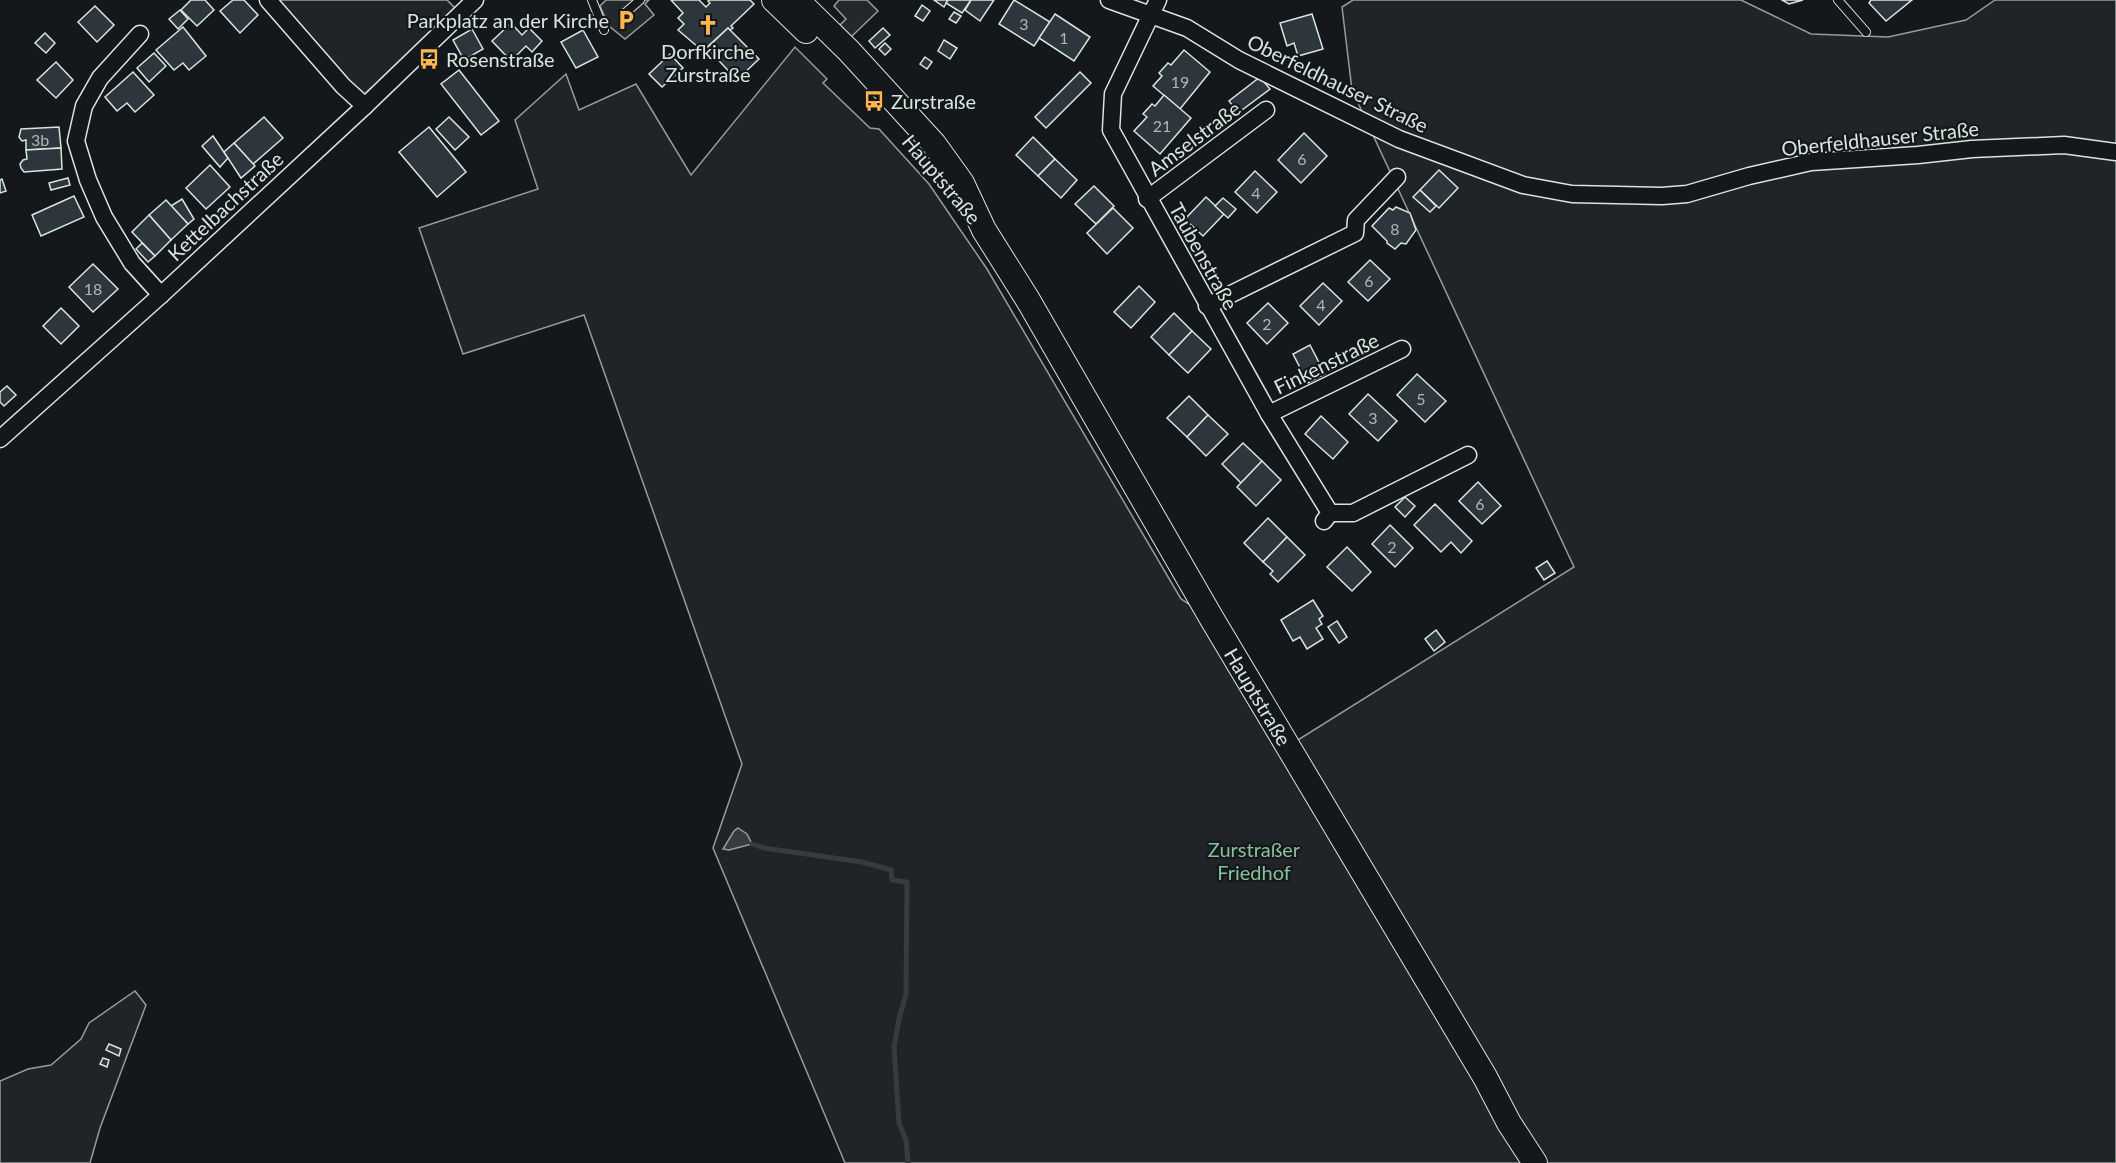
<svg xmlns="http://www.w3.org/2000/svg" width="2116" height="1163" font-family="Lato,sans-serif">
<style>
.green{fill:#202428;stroke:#939e99;stroke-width:1.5}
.parking{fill:#24282b;stroke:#939e99;stroke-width:1.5}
.water{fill:#363b3e;stroke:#939e99;stroke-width:1.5}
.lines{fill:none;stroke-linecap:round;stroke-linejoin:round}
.stream{stroke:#363b3e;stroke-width:5}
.building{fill:#2c363c;stroke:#d8e6dc;stroke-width:1.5}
.service-casing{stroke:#d8e6dc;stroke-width:10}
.minor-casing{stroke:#d8e6dc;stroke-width:19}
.secondary-casing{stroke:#d8e6dc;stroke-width:26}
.service{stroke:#14181c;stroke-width:8}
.minor{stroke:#14181c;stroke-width:16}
.secondary{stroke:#14181c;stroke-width:24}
.labels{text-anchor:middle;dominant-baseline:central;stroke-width:4.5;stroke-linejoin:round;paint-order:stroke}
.number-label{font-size:16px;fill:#adbab4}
.poi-label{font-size:20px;fill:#d8e6dc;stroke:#14181c;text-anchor:start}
.street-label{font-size:20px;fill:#d8e6dc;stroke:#14181c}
.park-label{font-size:20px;fill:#8ac095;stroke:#14181c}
</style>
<rect width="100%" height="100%" fill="#14181c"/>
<g class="green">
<polygon points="269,0 447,0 460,13 365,106"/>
<polygon points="1353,0 1741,0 1811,34 1888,37 1966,20 1995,0 2116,0 2116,1163 845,1163 713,848 742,764 584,315 463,354 419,228 538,189 515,120 566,74 579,110 636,84 691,175 795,47 827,79 823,83 870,128 879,129 929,184 987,269 1181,599 1212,619 1298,740 1574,567 1352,90 1342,7"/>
<polygon points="135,991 146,1005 100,1128 90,1163 0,1163 0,1081 28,1069 51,1065 81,1039 89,1023"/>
</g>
<g class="parking">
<polygon points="606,0 649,0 645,4 654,15 625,39 609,26 600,6"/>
<polygon points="839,0 867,0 878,11 851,37 840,25 846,19 834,6"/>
</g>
<polygon class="water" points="738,828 747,834 752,844 729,850 723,849 734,831"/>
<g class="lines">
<polyline class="stream" points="752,844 764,848 862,862 891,870 892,880 907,882 906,994 899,1019 894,1047 899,1123 906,1140 908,1163"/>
</g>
<g class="building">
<polygon points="191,0 205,0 214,10 197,26 181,10"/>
<polygon points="233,0 244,0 258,15 240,33 220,11"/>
<polygon points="671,0 699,0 706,7 710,3 708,1 709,0 750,0 754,4 731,26 733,28 730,30 728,28 705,49 701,44 698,47 678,30 684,24 678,18 683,13"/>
<polygon points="934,0 948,0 944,7"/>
<polygon points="948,0 971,0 962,13 946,3"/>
<polygon points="971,0 994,0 980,21 965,10"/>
<polygon points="1014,0 1050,22 1034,46 999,24"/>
<polygon points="1782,0 1803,0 1789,4"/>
<polygon points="1871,0 1912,0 1886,21 1869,3"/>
<polygon points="922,5 930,11 923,21 915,16"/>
<polygon points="95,6 114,25 97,42 78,22"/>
<polygon points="180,10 188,19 178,29 169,19"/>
<polygon points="954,12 961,16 956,23 949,19"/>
<polygon points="1055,14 1090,37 1074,61 1039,38"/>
<polygon points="1312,14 1323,49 1298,56 1294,43 1287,46 1280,23"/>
<polygon points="511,23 522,35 529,28 542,41 532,52 526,46 511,61 492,41"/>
<polygon points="183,27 206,56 189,70 183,63 174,70 156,50"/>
<polygon points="728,28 759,59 737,80 707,48"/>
<polygon points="883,28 890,35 875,48 869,41"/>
<polygon points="472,29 483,49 464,60 453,40"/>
<polygon points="583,30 598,57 576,68 561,42"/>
<polygon points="45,33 55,43 46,53 35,43"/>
<polygon points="944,40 957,48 950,59 938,51"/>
<polygon points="885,43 891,49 885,55 879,49"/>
<polygon points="1184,50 1210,72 1180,109 1153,86 1162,76 1159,73 1168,63 1171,65"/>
<polygon points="154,53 166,66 149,82 137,68"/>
<polygon points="670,54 683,68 662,87 649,74"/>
<polygon points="925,57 932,62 927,69 920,64"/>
<polygon points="56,62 73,80 56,98 37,80"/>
<polygon points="459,70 499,121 481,135 441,84"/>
<polygon points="133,72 154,95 135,112 127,103 117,111 105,97"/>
<polygon points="1080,72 1091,83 1046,128 1035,117"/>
<polygon points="1260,77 1270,89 1238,113 1229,101"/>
<polygon points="1164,95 1191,118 1160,154 1134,131 1147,117 1143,114 1152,104 1155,106"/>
<polygon points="264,117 283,138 253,164 234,143"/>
<polygon points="449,117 469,137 455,150 436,129"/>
<polygon points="59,127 61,148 26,150 26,140 22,141 19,137 21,129"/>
<polygon points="429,127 466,172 437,197 399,152"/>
<polygon points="1304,133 1327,156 1301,183 1278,160"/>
<polygon points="213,136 228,158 220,167 202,146"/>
<polygon points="1033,137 1055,159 1038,176 1016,155"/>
<polygon points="234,143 255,166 241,178 224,152"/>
<polygon points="61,148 62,169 24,172 21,168 20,164 23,160 27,159 26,150"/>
<polygon points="1055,159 1077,180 1061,198 1038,176"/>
<polygon points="210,165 230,187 206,209 186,188"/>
<polygon points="1439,170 1458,188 1439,208 1420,190"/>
<polygon points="1255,171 1277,192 1257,213 1235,192"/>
<polygon points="68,178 70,185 51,190 49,183"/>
<polygon points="2,179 6,191 0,193 0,180"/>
<polygon points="1094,186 1114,206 1096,224 1075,204"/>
<polygon points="1420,190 1436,206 1430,212 1413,197"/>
<polygon points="74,196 84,217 41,236 32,215"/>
<polygon points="1206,197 1224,214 1203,236 1185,219"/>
<polygon points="1223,198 1236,209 1228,218 1215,206"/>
<polygon points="182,199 194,219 188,224 171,206"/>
<polygon points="166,200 188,224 171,240 149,215"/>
<polygon points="1396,207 1410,213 1416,230 1406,244 1401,243 1395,249 1387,243 1387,241 1372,226 1389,208 1393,210"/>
<polygon points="1113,208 1133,228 1107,254 1087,233"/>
<polygon points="149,215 171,240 155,256 132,232"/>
<polygon points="142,243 155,256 148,262 136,249"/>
<polygon points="1370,260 1390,279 1368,301 1348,282"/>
<polygon points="93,264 118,289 93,312 69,287"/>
<polygon points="1323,283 1342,301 1319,325 1300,306"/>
<polygon points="1139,286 1155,302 1131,328 1114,312"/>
<polygon points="1268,303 1288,323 1267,344 1247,323"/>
<polygon points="61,308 79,326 61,344 43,326"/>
<polygon points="1174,313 1192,331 1169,355 1151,337"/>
<polygon points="1192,331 1211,349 1188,373 1169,355"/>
<polygon points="1310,345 1325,374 1308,383 1293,354"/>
<polygon points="1417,374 1446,401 1425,422 1397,395"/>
<polygon points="7,386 16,395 4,406 0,402 0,392"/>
<polygon points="1368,394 1397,421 1378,441 1349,414"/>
<polygon points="1189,396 1208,415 1187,437 1167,418"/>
<polygon points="1208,415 1228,434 1206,456 1187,437"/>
<polygon points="1321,416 1348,442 1333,459 1305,434"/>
<polygon points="1243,443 1262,461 1241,483 1222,464"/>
<polygon points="1262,461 1281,480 1256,506 1237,487"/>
<polygon points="1478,482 1501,506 1482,524 1459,501"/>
<polygon points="1405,497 1415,506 1405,517 1395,507"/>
<polygon points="1435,504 1472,541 1461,553 1451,542 1441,552 1414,525"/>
<polygon points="1268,518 1287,537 1263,562 1244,543"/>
<polygon points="1390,525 1413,548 1395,567 1372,544"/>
<polygon points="1287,537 1305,555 1278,582 1270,574 1273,571 1263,562"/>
<polygon points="1347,547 1371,572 1352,591 1327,567"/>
<polygon points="1547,561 1555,573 1544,580 1536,568"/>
<polygon points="1313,600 1323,616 1319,619 1322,624 1316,628 1323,639 1307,649 1300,637 1293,641 1281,620"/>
<polygon points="1337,621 1347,637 1339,643 1328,627"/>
<polygon points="1436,630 1445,642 1434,651 1425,639"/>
<polygon points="109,1044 121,1049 119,1056 106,1050"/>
<polygon points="103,1058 109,1060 107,1067 100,1064"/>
</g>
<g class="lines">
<g class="service-casing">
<g id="service">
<polyline points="592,0 604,30"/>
<polyline points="1838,0 1866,32"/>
<polyline points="624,14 640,0"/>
</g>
</g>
<g class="minor-casing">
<g id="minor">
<polyline points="268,0 343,86 365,106"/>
<polyline points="1109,0 1187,28 1239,60 1399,139 1523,185 1572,194 1662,196 1687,194 1749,176 1811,162 1918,155 1972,149 2064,145 2116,152"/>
<polyline points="1158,0 1113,94 1111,130 1269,414 1330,513 1324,521"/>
<polyline points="140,34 100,78 84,106 76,141 88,180 104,217 132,263 161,295"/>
<polyline points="1147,199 1266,110"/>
<polyline points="1207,306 1355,233 1356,220 1397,177"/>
<polyline points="1269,414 1402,349"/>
<polyline points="0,439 161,295 365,106 475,0"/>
<polyline points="1330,513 1353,513 1468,455"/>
</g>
</g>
<g class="secondary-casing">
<g id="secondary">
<polyline points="774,0 806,31"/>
<path id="s1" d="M797 0 849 51 934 144 962 183 984 230 1028 300 1212 619 1485 1077 1509 1123 1535 1163"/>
</g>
</g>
<use href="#service" class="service"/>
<use href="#minor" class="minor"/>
<use href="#secondary" class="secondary"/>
</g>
<defs>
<g id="parking-bare" transform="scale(1.62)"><path d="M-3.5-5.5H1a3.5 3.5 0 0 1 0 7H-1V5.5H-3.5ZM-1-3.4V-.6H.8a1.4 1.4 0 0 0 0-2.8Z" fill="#ffb74d" stroke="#14181c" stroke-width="2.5" paint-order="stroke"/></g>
<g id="church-bare" transform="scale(1.62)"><path d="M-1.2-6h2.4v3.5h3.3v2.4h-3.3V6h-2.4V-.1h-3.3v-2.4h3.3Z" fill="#ffb74d" stroke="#14181c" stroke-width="2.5" paint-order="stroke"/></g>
<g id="bus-bare" transform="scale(1.62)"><path d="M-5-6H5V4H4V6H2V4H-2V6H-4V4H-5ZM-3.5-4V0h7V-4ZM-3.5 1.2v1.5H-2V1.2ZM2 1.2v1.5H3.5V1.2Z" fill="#ffb74d" stroke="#14181c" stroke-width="2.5" paint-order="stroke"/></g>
</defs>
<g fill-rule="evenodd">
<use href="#parking-bare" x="626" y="20"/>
<use href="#church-bare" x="708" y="25"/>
<use href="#bus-bare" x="429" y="59"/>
<use href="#bus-bare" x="874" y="101"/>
</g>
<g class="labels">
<g class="number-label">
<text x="1024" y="23">3</text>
<text x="1064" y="37">1</text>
<text x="1180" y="81">19</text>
<text x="1162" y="125">21</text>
<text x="40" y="139">3b</text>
<text x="1302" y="158">6</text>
<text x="1256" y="192">4</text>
<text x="1395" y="228">8</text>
<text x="1369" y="280">6</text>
<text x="93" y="288">18</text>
<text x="1321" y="304">4</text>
<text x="1267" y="323">2</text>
<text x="1421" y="398">5</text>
<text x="1373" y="417">3</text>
<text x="1480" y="503">6</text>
<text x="1392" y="546">2</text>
</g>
<g class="poi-label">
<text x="609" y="20" text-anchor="end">Parkplatz an der Kirche</text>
<text x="708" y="51" text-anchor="middle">Dorfkirche<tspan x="708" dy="23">Zurstraße</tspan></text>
<text x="446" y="59">Rosenstraße</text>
<text x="891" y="101">Zurstraße</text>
</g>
<g class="street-label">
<text transform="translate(1338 83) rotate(26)">Oberfeldhauser Straße</text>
<text transform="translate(1194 138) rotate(-37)">Amselstraße</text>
<text transform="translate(1880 138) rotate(-6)">Oberfeldhauser Straße</text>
<text transform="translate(942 179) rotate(50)">Hauptstraße</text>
<text transform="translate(225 206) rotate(-43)">Kettelbachstraße</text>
<text transform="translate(1204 256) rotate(61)">Taubenstraße</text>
<text transform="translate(1326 363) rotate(-26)">Finkenstraße</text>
<text stroke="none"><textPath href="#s1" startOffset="840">Hauptstraße</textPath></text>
</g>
<g class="park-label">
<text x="1254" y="849">Zurstraßer<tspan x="1254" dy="23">Friedhof</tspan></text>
</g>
</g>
</svg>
